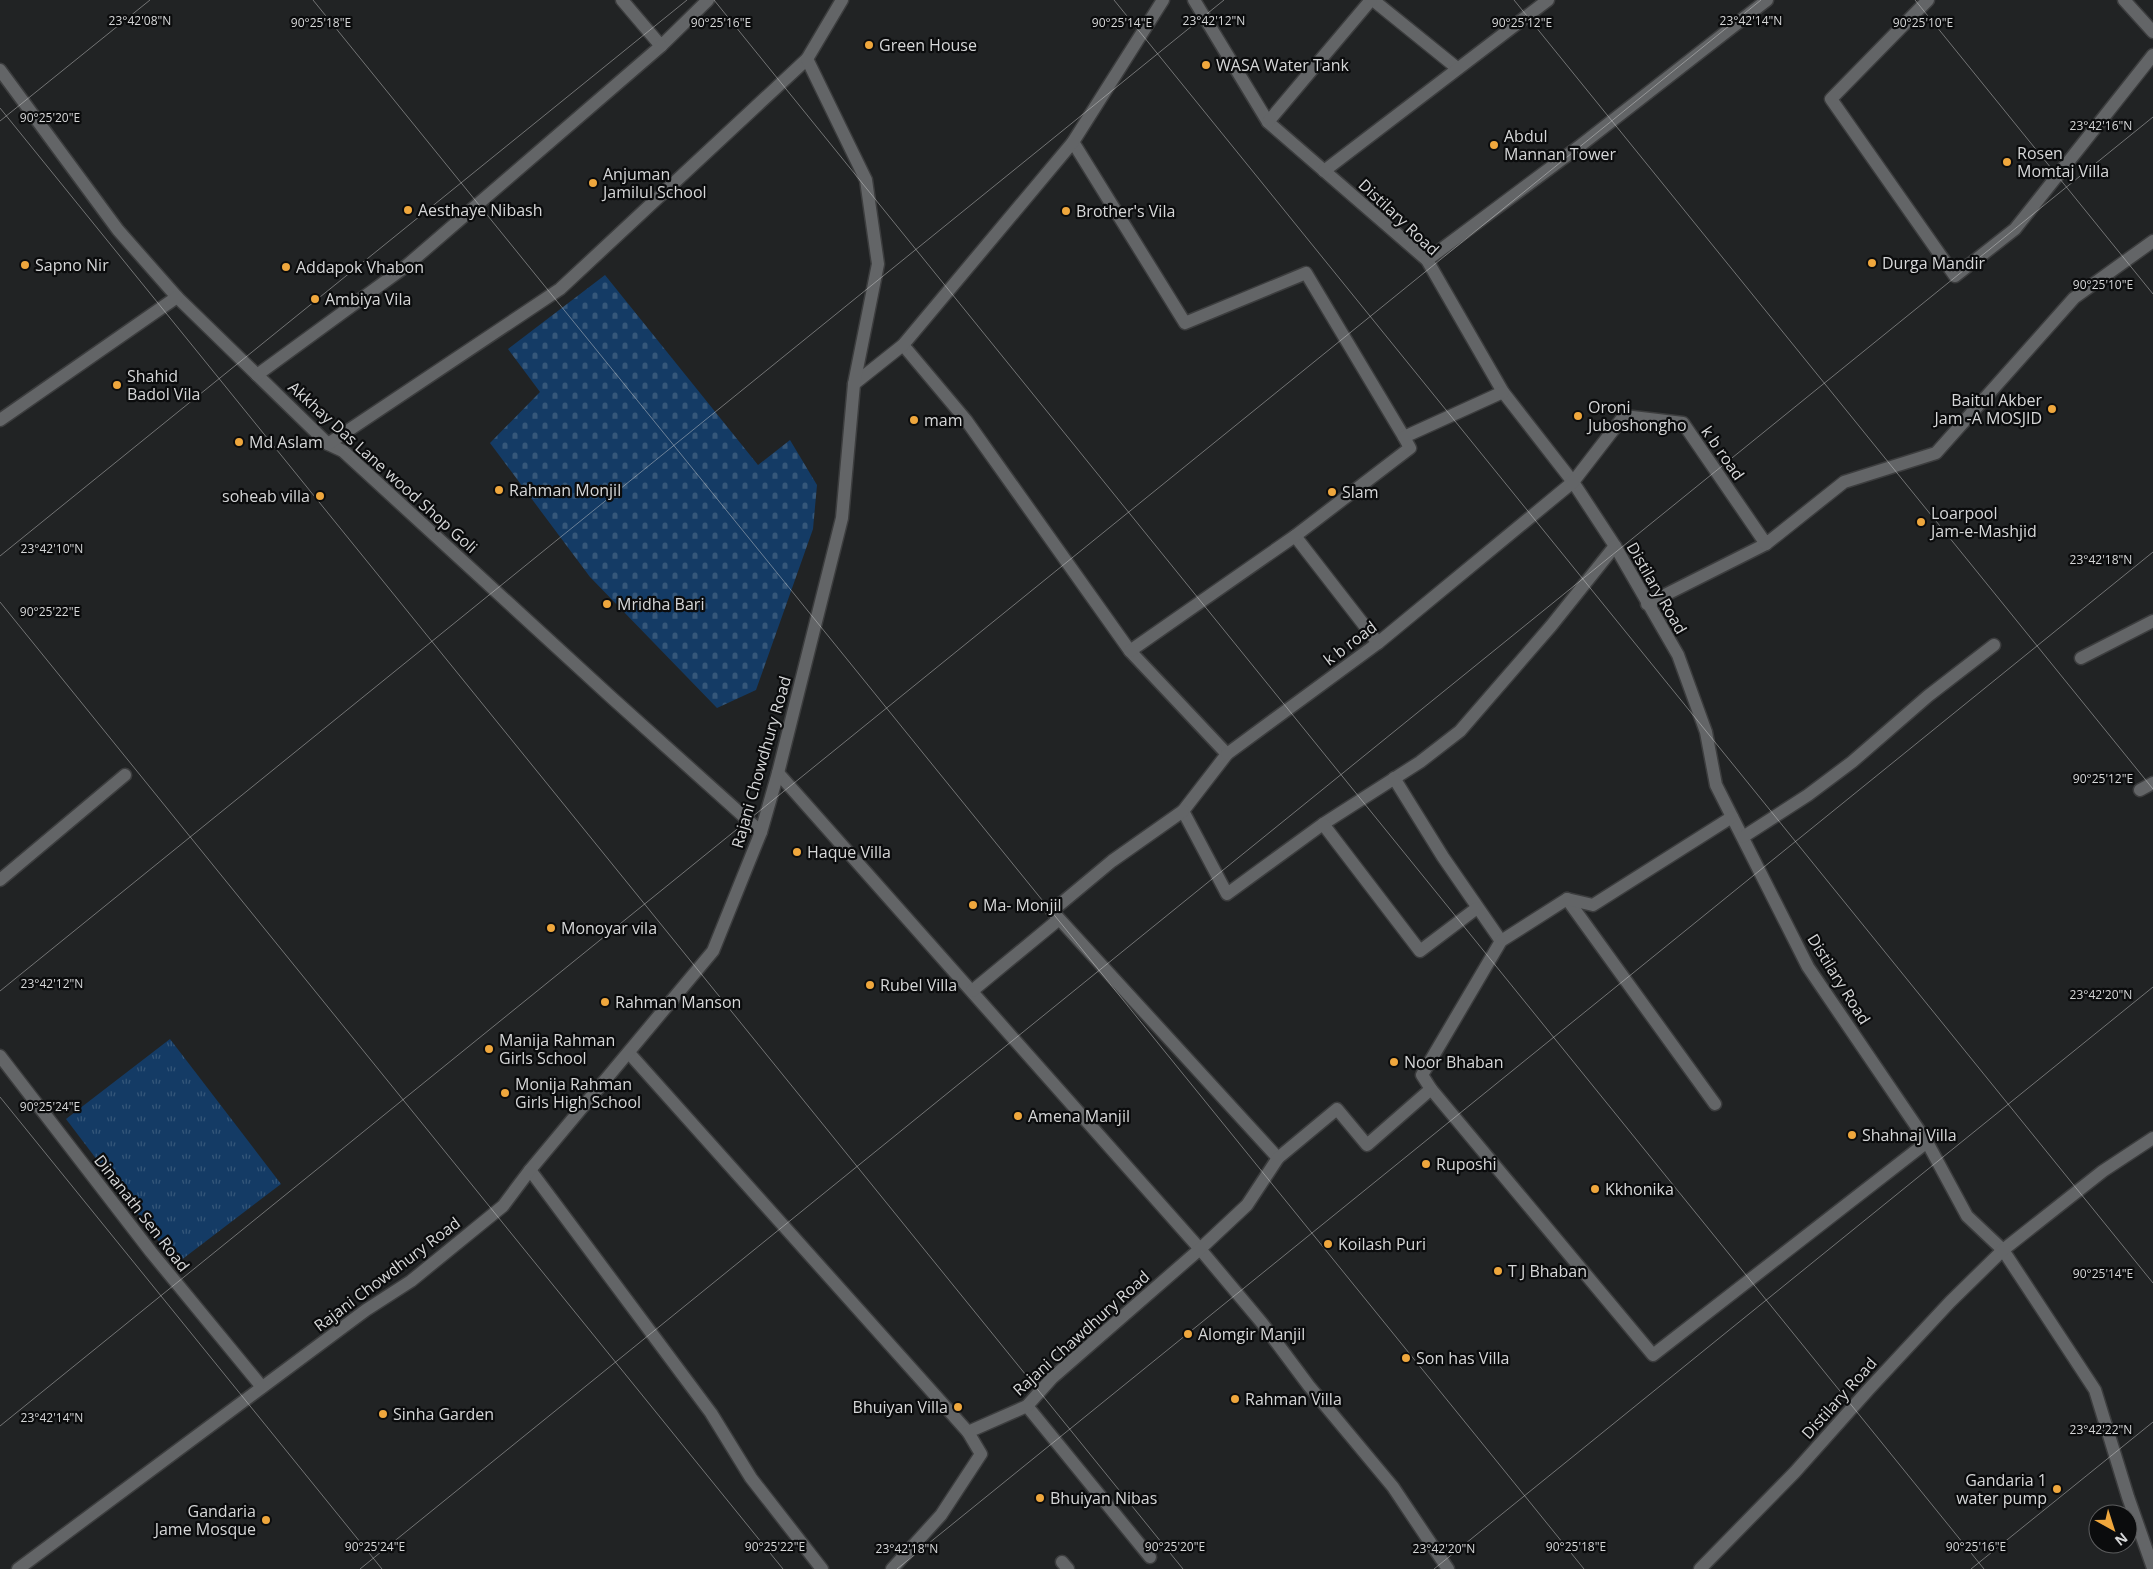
<svg xmlns="http://www.w3.org/2000/svg" width="2153" height="1569" font-family="'Open Sans',sans-serif">
<style>
.cemetery{fill:url(#cemetery-stones)}
.park{fill:url(#park-tufts)}
.lines{fill:none;stroke-linecap:round;stroke-linejoin:round}
.street-casing{stroke:#3c3d3e;stroke-width:15}
.secondary-casing{stroke:#3c3d3e;stroke-width:15}
.street{stroke:#636567;stroke-width:12}
.secondary{stroke:#636567;stroke-width:12}
.ticks{fill:none;stroke:#d6d7d8;stroke-width:1;stroke-opacity:0.45}
.poi-dot{fill:#efa73d;stroke:#0b0c0d;stroke-width:2}
.labels{text-anchor:middle;dominant-baseline:central;stroke-width:4.5;stroke-linejoin:round;paint-order:stroke}
.poi-label{font-size:16px;fill:#d6d7d8;stroke:#0b0c0d;text-anchor:start}
.street-label{font-size:16px;fill:#d6d7d8;stroke:#0b0c0d}
.ticks-label{font-size:12px;text-anchor:middle;fill:#d6d7d8;stroke:#0b0c0d;stroke-width:4.5;stroke-linejoin:round;paint-order:stroke}
</style>
<defs>
<pattern id="cemetery-stones" width="16" height="16" patternUnits="userSpaceOnUse" patternTransform="scale(1.25)"><rect width="16" height="16" fill="#143b65"/><path d="M2 7V4a2 2 0 0 1 4 0v3zM10 15v-3a2 2 0 0 1 4 0v3z" fill="#35577a"/></pattern>
<pattern id="park-tufts" width="24" height="20" patternUnits="userSpaceOnUse" patternTransform="scale(1.25)"><rect width="24" height="20" fill="#143b65"/><path d="M3 7l-1-3M5 7V3M7 7l1-3M15 17l-1-3M17 17v-4M19 17l1-3" fill="none" stroke="#35577a"/></pattern>
</defs>
<rect width="100%" height="100%" fill="#212324"/>
<polygon class="cemetery" points="605,275 758,465 790,440 817,485 813,529 756,690 717,708 590,577 490,443 540,392 508,349"/>
<polygon class="park" points="170,1039 281,1184 176,1264 66,1119"/>
<g class="lines">
<g class="street-casing">
<g id="street">
<polyline points="622,0 661,46 708,0"/>
<polyline points="1194,0 1268,122 1427,260 1503,392 1573,482 1615,546 1678,655 1706,732 1716,785 1808,967 1927,1142 1967,1216 2003,1250 2095,1390 2128,1497 2153,1568"/>
<polyline points="1373,0 1457,68"/>
<polyline points="1928,0 1831,99 1955,276 2015,229 2153,55"/>
<polyline points="0,70 118,230 177,297 328,444 343,451 612,698 761,832"/>
<polyline points="1268,122 1371,0"/>
<polyline points="1073,142 1185,323 1306,273 1404,437"/>
<polyline points="1324,171 1548,0"/>
<polyline points="1427,260 1581,145 1767,0"/>
<polyline points="903,345 966,420 1130,651 1227,754 1183,811 1227,894 1323,824 1420,762 1460,731 1551,626 1615,546"/>
<polyline points="257,375 405,267 661,46"/>
<polyline points="854,384 903,345 1073,142 1163,0"/>
<polyline points="0,420 177,297"/>
<polyline points="328,444 560,289 807,59"/>
<polyline points="1295,536 1378,643"/>
<polyline points="1647,604 1766,544"/>
<polyline points="1130,651 1295,536 1410,448 1404,437 1503,392"/>
<polyline points="2081,658 2153,621"/>
<polyline points="1227,754 1378,643 1573,482 1624,416 1683,423 1766,544 1844,482 1936,453 2074,298 2153,241"/>
<polyline points="778,773 1200,1249 1262,1323 1309,1386 1393,1487 1448,1569"/>
<polyline points="1394,778 1443,857 1501,941"/>
<polyline points="2140,790 2153,783"/>
<polyline points="1183,811 1112,861 1052,911 1278,1158"/>
<polyline points="1323,824 1420,951 1477,908"/>
<polyline points="1743,837 1808,795 1852,762 1928,696 1994,645"/>
<polyline points="0,880 125,775"/>
<polyline points="1567,899 1715,1104"/>
<polyline points="972,991 1058,920"/>
<polyline points="629,1053 968,1432"/>
<polyline points="0,1056 151,1252 262,1387"/>
<polyline points="1431,1089 1653,1355 1927,1142"/>
<polyline points="530,1170 711,1413 751,1478 822,1569"/>
<polyline points="1027,1406 1150,1557"/>
<polyline points="1062,1562 1068,1569"/>
<polyline points="18,1569 366,1310 411,1281 503,1206 530,1170 713,951 761,832 778,773 842,518 854,384 878,264 866,180 807,59 842,0"/>
<polyline points="892,1569 941,1515 981,1454 968,1432 1027,1406 1052,1378 1200,1249 1247,1205 1278,1158 1337,1109 1367,1145 1431,1089 1422,1075 1501,941 1567,899 1593,905 1732,817"/>
<polyline points="1700,1569 1795,1472 1869,1389 1950,1302 2003,1250 2103,1171 2153,1138"/>
</g>
</g>
<g class="secondary-casing">
<polyline id="secondary" points="2124,0 2153,32"/>
</g>
<use href="#street" class="street"/>
<use href="#secondary" class="secondary"/>
</g>
<path class="ticks" d="M313 0 1584 1569M714 0 1984 1569M1114 0 2153 1283M1514 0 2153 789M1915 0 2153 294M0 108 1183 1569M0 121 150 0M0 556 687 0M0 602 783 1569M0 991 1224 0M0 1097 382 1569M0 1426 1761 0M360 1569 2153 117M897 1569 2153 552M1434 1569 2153 987M1971 1569 2153 1422"/>
<g class="poi-dot">
<circle cx="869" cy="45" r="5"/>
<circle cx="1206" cy="65" r="5"/>
<circle cx="1494" cy="145" r="5"/>
<circle cx="2007" cy="162" r="5"/>
<circle cx="593" cy="183" r="5"/>
<circle cx="408" cy="210" r="5"/>
<circle cx="1066" cy="211" r="5"/>
<circle cx="1872" cy="263" r="5"/>
<circle cx="25" cy="265" r="5"/>
<circle cx="286" cy="267" r="5"/>
<circle cx="315" cy="299" r="5"/>
<circle cx="117" cy="385" r="5"/>
<circle cx="2052" cy="409" r="5"/>
<circle cx="1578" cy="416" r="5"/>
<circle cx="914" cy="420" r="5"/>
<circle cx="239" cy="442" r="5"/>
<circle cx="499" cy="490" r="5"/>
<circle cx="1332" cy="492" r="5"/>
<circle cx="320" cy="496" r="5"/>
<circle cx="1921" cy="522" r="5"/>
<circle cx="607" cy="604" r="5"/>
<circle cx="797" cy="852" r="5"/>
<circle cx="973" cy="905" r="5"/>
<circle cx="551" cy="928" r="5"/>
<circle cx="870" cy="985" r="5"/>
<circle cx="605" cy="1002" r="5"/>
<circle cx="489" cy="1049" r="5"/>
<circle cx="1394" cy="1062" r="5"/>
<circle cx="505" cy="1093" r="5"/>
<circle cx="1018" cy="1116" r="5"/>
<circle cx="1852" cy="1135" r="5"/>
<circle cx="1426" cy="1164" r="5"/>
<circle cx="1595" cy="1189" r="5"/>
<circle cx="1328" cy="1244" r="5"/>
<circle cx="1498" cy="1271" r="5"/>
<circle cx="1188" cy="1334" r="5"/>
<circle cx="1406" cy="1358" r="5"/>
<circle cx="1235" cy="1399" r="5"/>
<circle cx="958" cy="1407" r="5"/>
<circle cx="383" cy="1414" r="5"/>
<circle cx="2057" cy="1489" r="5"/>
<circle cx="1040" cy="1498" r="5"/>
<circle cx="266" cy="1520" r="5"/>
</g>
<g class="labels">
<g class="poi-label">
<text x="879" y="45">Green House</text>
<text x="1216" y="65">WASA Water Tank</text>
<text x="1504" y="136">Abdul<tspan x="1504" dy="18">Mannan Tower</tspan></text>
<text x="2017" y="153">Rosen<tspan x="2017" dy="18">Momtaj Villa</tspan></text>
<text x="603" y="174">Anjuman<tspan x="603" dy="18">Jamilul School</tspan></text>
<text x="418" y="210">Aesthaye Nibash</text>
<text x="1076" y="211">Brother's Vila</text>
<text x="1882" y="263">Durga Mandir</text>
<text x="35" y="265">Sapno Nir</text>
<text x="296" y="267">Addapok Vhabon</text>
<text x="325" y="299">Ambiya Vila</text>
<text x="127" y="376">Shahid<tspan x="127" dy="18">Badol Vila</tspan></text>
<text x="2042" y="400" text-anchor="end">Baitul Akber<tspan x="2042" dy="18">Jam -A MOSJID</tspan></text>
<text x="1588" y="407">Oroni<tspan x="1588" dy="18">Juboshongho</tspan></text>
<text x="924" y="420">mam</text>
<text x="249" y="442">Md Aslam</text>
<text x="509" y="490">Rahman Monjil</text>
<text x="1342" y="492">Slam</text>
<text x="310" y="496" text-anchor="end">soheab villa</text>
<text x="1931" y="513">Loarpool<tspan x="1931" dy="18">Jam-e-Mashjid</tspan></text>
<text x="617" y="604">Mridha Bari</text>
<text x="807" y="852">Haque Villa</text>
<text x="983" y="905">Ma- Monjil</text>
<text x="561" y="928">Monoyar vila</text>
<text x="880" y="985">Rubel Villa</text>
<text x="615" y="1002">Rahman Manson</text>
<text x="499" y="1040">Manija Rahman<tspan x="499" dy="18">Girls School</tspan></text>
<text x="1404" y="1062">Noor Bhaban</text>
<text x="515" y="1084">Monija Rahman<tspan x="515" dy="18">Girls High School</tspan></text>
<text x="1028" y="1116">Amena Manjil</text>
<text x="1862" y="1135">Shahnaj Villa</text>
<text x="1436" y="1164">Ruposhi</text>
<text x="1605" y="1189">Kkhonika</text>
<text x="1338" y="1244">Koilash Puri</text>
<text x="1508" y="1271">T J Bhaban</text>
<text x="1198" y="1334">Alomgir Manjil</text>
<text x="1416" y="1358">Son has Villa</text>
<text x="1245" y="1399">Rahman Villa</text>
<text x="948" y="1407" text-anchor="end">Bhuiyan Villa</text>
<text x="393" y="1414">Sinha Garden</text>
<text x="2047" y="1480" text-anchor="end">Gandaria 1<tspan x="2047" dy="18">water pump</tspan></text>
<text x="1050" y="1498">Bhuiyan Nibas</text>
<text x="256" y="1511" text-anchor="end">Gandaria<tspan x="256" dy="18">Jame Mosque</tspan></text>
</g>
<g class="street-label">
<text transform="translate(1399 217) rotate(43)">Distilary Road</text>
<text transform="translate(1723 453) rotate(55)">k b road</text>
<text transform="translate(383 467) rotate(42)">Akkhay Das Lane wood Shop Goli</text>
<text transform="translate(1657 588) rotate(60)">Distilary Road</text>
<text transform="translate(1350 643) rotate(-37)">k b road</text>
<text transform="translate(761 762) rotate(-74)">Rajani Chowdhury Road</text>
<text transform="translate(1839 979) rotate(58)">Distilary Road</text>
<text transform="translate(142 1213) rotate(52)">Dinanath Sen Road</text>
<text transform="translate(387 1274) rotate(-37)">Rajani Chowdhury Road</text>
<text transform="translate(1081 1333) rotate(-42)">Rajani Chawdhury Road</text>
<text transform="translate(1839 1398) rotate(-48)">Distilary Road</text>
</g>
</g>
<g class="ticks-label">
<text x="140" y="25">23°42'08"N</text>
<text x="1751" y="25">23°42'14"N</text>
<text x="1214" y="25">23°42'12"N</text>
<text x="321" y="27">90°25'18"E</text>
<text x="1122" y="27">90°25'14"E</text>
<text x="1522" y="27">90°25'12"E</text>
<text x="1923" y="27">90°25'10"E</text>
<text x="721" y="27">90°25'16"E</text>
<text x="50" y="122">90°25'20"E</text>
<text x="2101" y="130">23°42'16"N</text>
<text x="2103" y="289">90°25'10"E</text>
<text x="52" y="553">23°42'10"N</text>
<text x="2101" y="564">23°42'18"N</text>
<text x="50" y="616">90°25'22"E</text>
<text x="2103" y="783">90°25'12"E</text>
<text x="52" y="988">23°42'12"N</text>
<text x="2101" y="999">23°42'20"N</text>
<text x="50" y="1111">90°25'24"E</text>
<text x="2103" y="1278">90°25'14"E</text>
<text x="52" y="1422">23°42'14"N</text>
<text x="2101" y="1434">23°42'22"N</text>
<text x="375" y="1551">90°25'24"E</text>
<text x="775" y="1551">90°25'22"E</text>
<text x="1175" y="1551">90°25'20"E</text>
<text x="1576" y="1551">90°25'18"E</text>
<text x="1976" y="1551">90°25'16"E</text>
<text x="907" y="1553">23°42'18"N</text>
<text x="1444" y="1553">23°42'20"N</text>
</g>
<g transform="translate(2113 1529) rotate(141)"><circle r="24" fill="#0b0c0d" stroke="#5c5d5e"/>
<path d="M0-4L9 19L0 12L-9 19Z" fill="#efa73d"/>
<text y="-8" font-size="14" font-weight="bold" text-anchor="middle" fill="#d6d7d8">N</text>
</g>
</svg>
